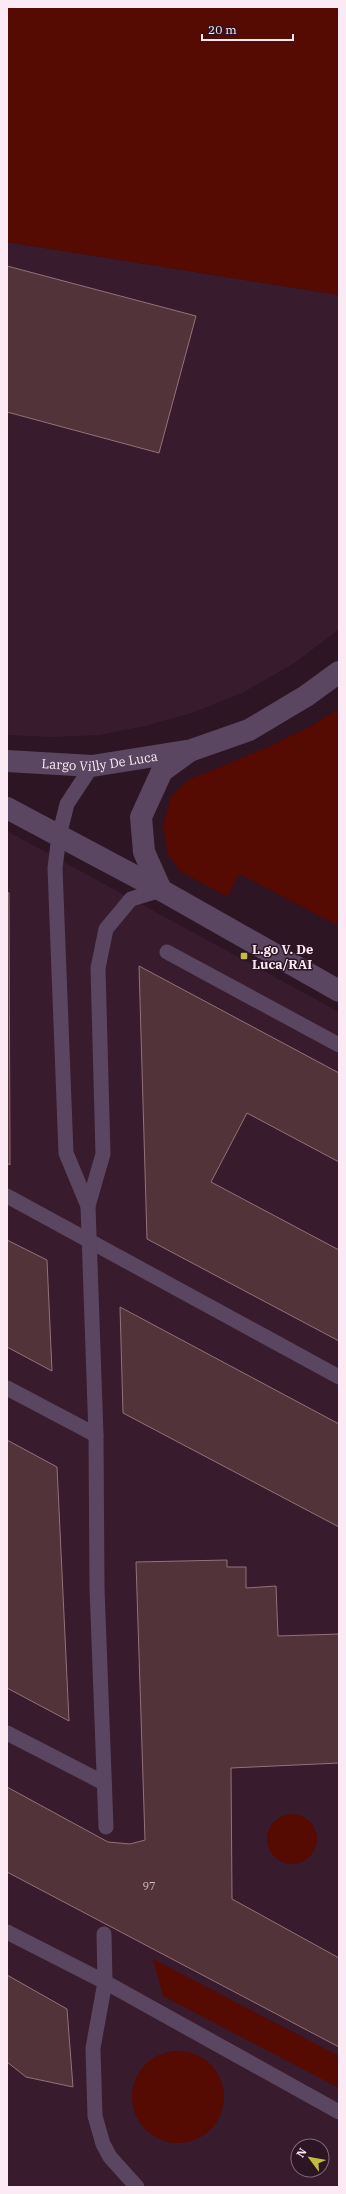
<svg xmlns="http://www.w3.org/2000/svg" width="346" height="2194" font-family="'IBM Plex Serif',serif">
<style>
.built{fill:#391b2e;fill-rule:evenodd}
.green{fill:#550a02}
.building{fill:#523339;stroke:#957178}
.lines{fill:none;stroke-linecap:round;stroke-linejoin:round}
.lane{stroke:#5a4660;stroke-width:15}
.street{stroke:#5a4660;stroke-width:22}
.poi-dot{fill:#c4bc3e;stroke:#2d1524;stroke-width:1.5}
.labels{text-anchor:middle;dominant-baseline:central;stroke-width:3;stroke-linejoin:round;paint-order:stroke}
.number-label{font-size:11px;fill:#d1bcc5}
.street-label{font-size:13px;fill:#fbeaf4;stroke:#2d1524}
.poi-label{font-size:13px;font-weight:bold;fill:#fbeaf4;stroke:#2d1524;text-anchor:start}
</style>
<rect width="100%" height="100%" fill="#2d1524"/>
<g class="built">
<polygon points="7,242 339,295 339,629 296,662 244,692 192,713 145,726 99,735 51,737 7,735"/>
<path d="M7 831 339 1012V2187H7ZM298 2146H322V2170H298Z"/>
</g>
<g class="green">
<polygon points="7,7 339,7 339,295 7,242"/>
<polygon points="339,709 339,926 239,874 227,897 180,871 168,854 163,825 171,797 188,780 263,749 307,728"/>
<circle cx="292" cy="1839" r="25"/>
<polygon points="153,1959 339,2056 339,2088 163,1996"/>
<circle cx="178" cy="2097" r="46"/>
</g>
<g class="building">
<polygon points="7,266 196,316 159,453 7,412"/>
<polygon points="7,892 9,893 10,1165 7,1163"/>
<polygon points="139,966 339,1073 339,1162 247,1113 211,1182 339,1250 339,1341 147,1239"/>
<polygon points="7,1240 47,1260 52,1371 7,1347"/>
<polygon points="120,1307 339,1424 339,1527 123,1413"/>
<polygon points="7,1440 57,1467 69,1721 7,1688"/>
<polygon points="227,1560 227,1567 246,1567 246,1588 276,1586 278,1636 339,1634 339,1763 231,1768 232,1899 339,1958 339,2047 7,1872 7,1787 108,1842 130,1844 145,1840 136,1562"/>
<polygon points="7,1975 67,2009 73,2087 26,2077 7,2062"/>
</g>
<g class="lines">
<g class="lane">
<polyline points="92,766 67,804 59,836 55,868 66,1153 88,1206 103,1154 98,968 106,929 131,899 161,890"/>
<polyline points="167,952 339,1045"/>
<polyline points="7,1196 339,1377"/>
<polyline points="88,1206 96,1435 97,1588 106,1827"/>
<polyline points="7,1388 96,1435"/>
<polyline points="7,1733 104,1783"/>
<polyline points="7,1932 105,1982 339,2112"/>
<polyline points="104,1934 105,1982 93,2048 95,2116 103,2144 110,2157 137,2187"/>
</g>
<g class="street">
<path id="s1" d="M7 761 92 766 192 750 249 730 306 696 339 672"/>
<polyline points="7,808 161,890 339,991"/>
<polyline points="161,890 144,852 141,817 162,771 187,753"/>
</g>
</g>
<rect class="poi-dot" x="240" y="952" width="8" height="8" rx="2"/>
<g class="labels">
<g class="number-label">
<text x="149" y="1886">97</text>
</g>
<g class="street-label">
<text stroke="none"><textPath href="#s1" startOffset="93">Largo Villy De Luca</textPath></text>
</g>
<g class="poi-label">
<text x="252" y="949">L.go V. De<tspan x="252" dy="15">Luca/RAI</tspan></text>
</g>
</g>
<rect width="346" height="2194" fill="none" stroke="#fbeaf4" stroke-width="16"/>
<g transform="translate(310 2158) rotate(302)"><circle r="19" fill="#2d1524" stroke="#7f6a77"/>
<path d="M0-3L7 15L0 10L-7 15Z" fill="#c4bc3e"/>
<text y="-6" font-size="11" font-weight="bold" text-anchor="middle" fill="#fbeaf4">N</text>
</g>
<path d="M202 34v6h91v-6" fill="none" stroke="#fbeaf4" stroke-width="2"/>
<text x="208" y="34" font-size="12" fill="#fbeaf4" stroke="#2d1524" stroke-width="3" paint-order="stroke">20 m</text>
</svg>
